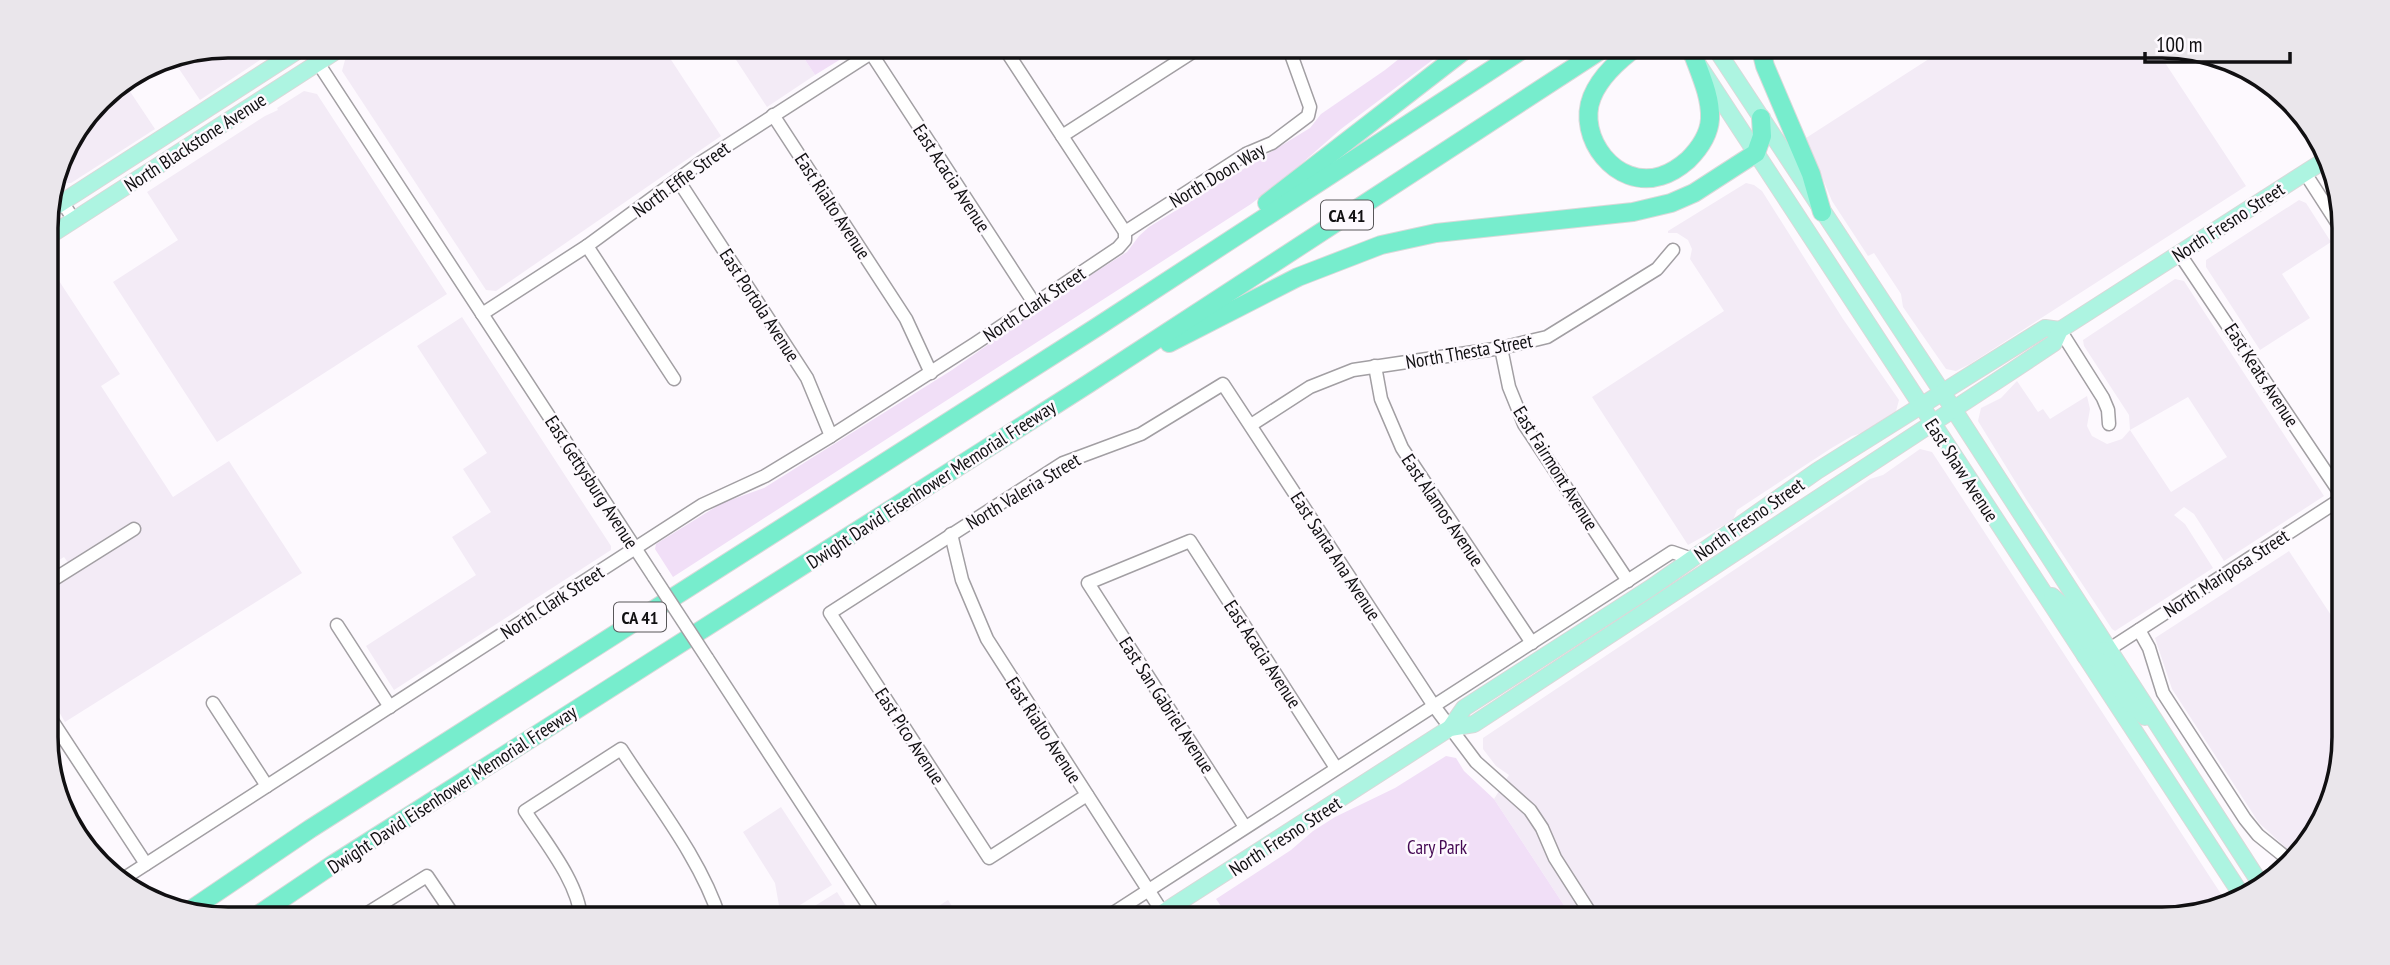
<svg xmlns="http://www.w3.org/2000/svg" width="2390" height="965" font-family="'PT Sans Narrow',sans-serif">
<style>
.built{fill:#f3ebf6;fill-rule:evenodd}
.green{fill:#f1dff7}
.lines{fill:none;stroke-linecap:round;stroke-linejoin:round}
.minor-casing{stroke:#a29fa3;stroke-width:15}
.major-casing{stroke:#d9d9d9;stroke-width:18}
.highway-casing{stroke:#d9d9d9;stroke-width:20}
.minor{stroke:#fff;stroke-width:12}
.major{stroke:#adf4e1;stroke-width:16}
.highway{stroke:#77edcd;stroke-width:18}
.minor-bridge-casing{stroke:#a29fa3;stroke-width:15;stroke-linecap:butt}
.minor-bridge{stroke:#fff;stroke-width:12}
.labels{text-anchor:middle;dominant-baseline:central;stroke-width:5;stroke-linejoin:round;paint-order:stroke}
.shield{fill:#fdf9fe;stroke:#585659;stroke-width:2}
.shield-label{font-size:18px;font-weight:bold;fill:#111012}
.street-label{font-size:19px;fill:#111012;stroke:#fdf9fe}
.park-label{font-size:19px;fill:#440953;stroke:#fdf9fe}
.rim{fill:none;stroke:#111012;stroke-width:3.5}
</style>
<rect width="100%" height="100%" fill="#fdf9fe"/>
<g class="built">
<polygon points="228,46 281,46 200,100 171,57"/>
<polygon points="367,46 662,46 721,136 496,291 486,290 342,71 345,60"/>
<polygon points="727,46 796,46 815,75 767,107"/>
<polygon points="1949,46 2154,46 2246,186 1970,364 1956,371 1946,369 1903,307 1901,294 1874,253 1868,256 1832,201 1806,138"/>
<polygon points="123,81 155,129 71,183 66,183 57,173 64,147 107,91"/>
<polygon points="304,91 317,94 447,294 217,442 113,282 178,240 147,192 265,116 278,110 277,108"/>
<polygon points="1746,183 1754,185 1762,191 1843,319 1899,400 1896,411 1862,433 1852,436 1830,449 1737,510 1733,520 1688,545 1592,397 1724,311 1690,259 1692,249 1688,240 1677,233 1668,233 1668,231"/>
<polygon points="2299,200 2306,203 2331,242 2282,274 2310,318 2260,350 2206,267 2206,260"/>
<polygon points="46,261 120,374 101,386 173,497 229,461 302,573 65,722 49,695 48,578 69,564 64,557 48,567"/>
<path d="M2175 279 2184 281 2324 496 2224 561 2194 514 2184 507 2174 515 2185 524 2213 568 2115 631 2112 629 2026 499 1978 421 1981 408 2001 398 2017 381 2038 412 2043 409 2050 419 2087 396 2090 409 2087 426 2092 436 2107 444 2122 439 2130 430 2129 415 2084 346 2083 340ZM2188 397 2227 457 2171 492 2130 430Z"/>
<polygon points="462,317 611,546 611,550 394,690 366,646 476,575 452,537 491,512 463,469 487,453 417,346"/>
<polygon points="1920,449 1932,452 2225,900 2174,919 1573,919 1494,799 1509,775 1496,766 1483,749 1483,738 1825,509 1870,479 1883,475"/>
<polygon points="2289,551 2344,635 2344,737 2335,796 2293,854 2259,823 2172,689 2155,638"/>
<polygon points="781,807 832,885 781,917 775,883 743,832"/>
<polygon points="837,892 854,919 794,919"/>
<polygon points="948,900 955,911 982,919 919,919"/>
</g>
<g class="green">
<polygon points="796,46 862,46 815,75"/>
<polygon points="1415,46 1451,46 1341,129 1284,179 1251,204 673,577 655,549 656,544 722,503 764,488 952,370 1047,303 1127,252 1139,236 1149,227 1310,128 1321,114 1385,70"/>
<polygon points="1446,756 1456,758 1464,771 1494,799 1573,919 1230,919 1216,899 1291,850 1313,831 1335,817 1395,788"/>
</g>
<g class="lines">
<g class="minor-casing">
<g id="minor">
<polyline points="307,46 654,577"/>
<polyline points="871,53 1034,303"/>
<polyline points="773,115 906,319 931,373"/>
<polyline points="1062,136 1202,46"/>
<polyline points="2305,173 2343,232"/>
<polyline points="678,180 807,378 831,436"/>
<polyline points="53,188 74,220"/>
<polyline points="1125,232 1246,154 1272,143 1308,116 1310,107 1288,46"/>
<polyline points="587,246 674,379"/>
<polyline points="2179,253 2344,499"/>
<polyline points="482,314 587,246 700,163 882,46"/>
<polyline points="2060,330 2103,398 2108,410 2109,424"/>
<polyline points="1501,348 1509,387 1524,424 1628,581"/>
<polyline points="1375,366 1381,399 1402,448 1532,643"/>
<polyline points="1251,425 1310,387 1353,370 1501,348 1547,337 1657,269 1673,250"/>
<polyline points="951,534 962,580 987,639 1163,913"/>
<polyline points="48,583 134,529"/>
<polyline points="337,625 390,707"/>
<polyline points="2139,630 2149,648 2163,693 2245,819 2258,835 2289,860"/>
<polyline points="2108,650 2344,497"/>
<polyline points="707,658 877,919"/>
<polyline points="213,703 267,786"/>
<polyline points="49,716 146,864"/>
<polyline points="1087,795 989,858 830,613 1063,463 1141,434 1223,384 1434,706 1476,762 1530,810 1542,828 1555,858 1594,919"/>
<polyline points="1245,827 1088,583 1190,541 1336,768"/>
<polyline points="123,879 702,505 765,476 831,436 976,343 1118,248 1125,240 1125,232 1003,46"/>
<polyline points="358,919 427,876 456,919"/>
<path d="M581 919C579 883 545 842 525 811L621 749C655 802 701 859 720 919"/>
<polyline points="1104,919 1672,552 1692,559"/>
</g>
</g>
<g class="major-casing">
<g id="major">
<polyline points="1686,46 2241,894"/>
<polyline points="1714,46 1954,410 2262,886"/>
<polyline points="47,212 305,46"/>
<polyline points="46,238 344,46"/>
<polyline points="2052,596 2067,609 2093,648 2098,651 2108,650"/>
<path d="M2085 656C2108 656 2116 687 2129 702 2134 707 2140 712 2145 717"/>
<polyline points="1450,728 1464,708 1652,587 1817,471 2045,328 2060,330"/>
<polyline points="1153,919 1450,728 1474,724 2012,371 2054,343 2060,330 2325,160"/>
</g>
</g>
<g class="highway-casing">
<g id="highway">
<path d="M1638 46C1620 59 1601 75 1592 97 1576 137 1616 190 1661 176 1671 173 1680 167 1688 160 1699 149 1709 135 1710 119 1711 98 1701 76 1694 57"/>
<polyline points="1760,46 1765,66 1811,174 1822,212"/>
<polyline points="1267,203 1470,46"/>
<polyline points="1169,343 1298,277 1381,245 1436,233 1633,212 1671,203 1694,193 1756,153 1762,136 1761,118"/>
<polyline points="186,913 310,829 1097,327 1528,46"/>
<polyline points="252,919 332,865 1088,384 1607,46"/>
</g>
</g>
<use href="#minor" class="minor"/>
<use href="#major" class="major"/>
<use href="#highway" class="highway"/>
<g class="minor-bridge-casing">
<polyline id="minor-bridge" points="654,577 707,658"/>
</g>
<use href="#minor-bridge" class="minor-bridge"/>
</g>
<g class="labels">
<g class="shield">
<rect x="1321" y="200.5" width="52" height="29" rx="5"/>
<rect x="614" y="602.5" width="52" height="29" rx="5"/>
</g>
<g class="shield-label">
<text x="1347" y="215">CA 41</text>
<text x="640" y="617">CA 41</text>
</g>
<g class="street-label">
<text transform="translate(195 142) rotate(-33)">North Blackstone Avenue</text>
<text transform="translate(1217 175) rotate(-31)">North Doon Way</text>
<text transform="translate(952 178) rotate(57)">East Acacia Avenue</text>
<text transform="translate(681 179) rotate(-36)">North Effie Street</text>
<text transform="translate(833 206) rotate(57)">East Rialto Avenue</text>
<text transform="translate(2228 222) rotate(-33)">North Fresno Street</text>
<text transform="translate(1034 304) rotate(-34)">North Clark Street</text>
<text transform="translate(760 305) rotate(57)">East Portola Avenue</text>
<text transform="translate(1469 351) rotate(-10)">North Thesta Street</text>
<text transform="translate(2262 375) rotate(57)">East Keats Avenue</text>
<text transform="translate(1556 468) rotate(58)">East Fairmont Avenue</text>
<text transform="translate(1962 470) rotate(57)">East Shaw Avenue</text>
<text transform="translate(592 482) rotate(57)">East Gettysburg Avenue</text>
<text transform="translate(931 484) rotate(-33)">Dwight David Eisenhower Memorial Freeway</text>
<text transform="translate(1023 491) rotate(-31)">North Valeria Street</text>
<text transform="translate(1443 510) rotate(56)">East Alamos Avenue</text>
<text transform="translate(1749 519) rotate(-35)">North Fresno Street</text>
<text transform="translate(1336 556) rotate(57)">East Santa Ana Avenue</text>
<text transform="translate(2226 573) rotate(-33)">North Mariposa Street</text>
<text transform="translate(552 602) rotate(-33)">North Clark Street</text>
<text transform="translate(1263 654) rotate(57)">East Acacia Avenue</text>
<text transform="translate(1167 705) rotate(57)">East San Gabriel Avenue</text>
<text transform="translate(1044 730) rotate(57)">East Rialto Avenue</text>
<text transform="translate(910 736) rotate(57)">East Pico Avenue</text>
<text transform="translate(452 789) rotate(-33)">Dwight David Eisenhower Memorial Freeway</text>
<text transform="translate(1285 836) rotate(-33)">North Fresno Street</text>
</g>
<g class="park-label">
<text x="1437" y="847">Cary Park</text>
</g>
</g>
<path d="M0 0H2390V965H0ZM228 58H2162A170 170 0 0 1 2332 228V737A170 170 0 0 1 2162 907H228A170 170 0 0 1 58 737V228A170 170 0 0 1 228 58Z" fill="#eae6eb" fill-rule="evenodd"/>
<path class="rim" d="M228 58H2162A170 170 0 0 1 2332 228V737A170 170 0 0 1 2162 907H228A170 170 0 0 1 58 737V228A170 170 0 0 1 228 58Z"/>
<path d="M2145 52v10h145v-10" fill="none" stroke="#111012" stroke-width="3.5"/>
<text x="2156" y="52" font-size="21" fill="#111012" stroke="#fdf9fe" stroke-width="5" paint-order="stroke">100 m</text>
</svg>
